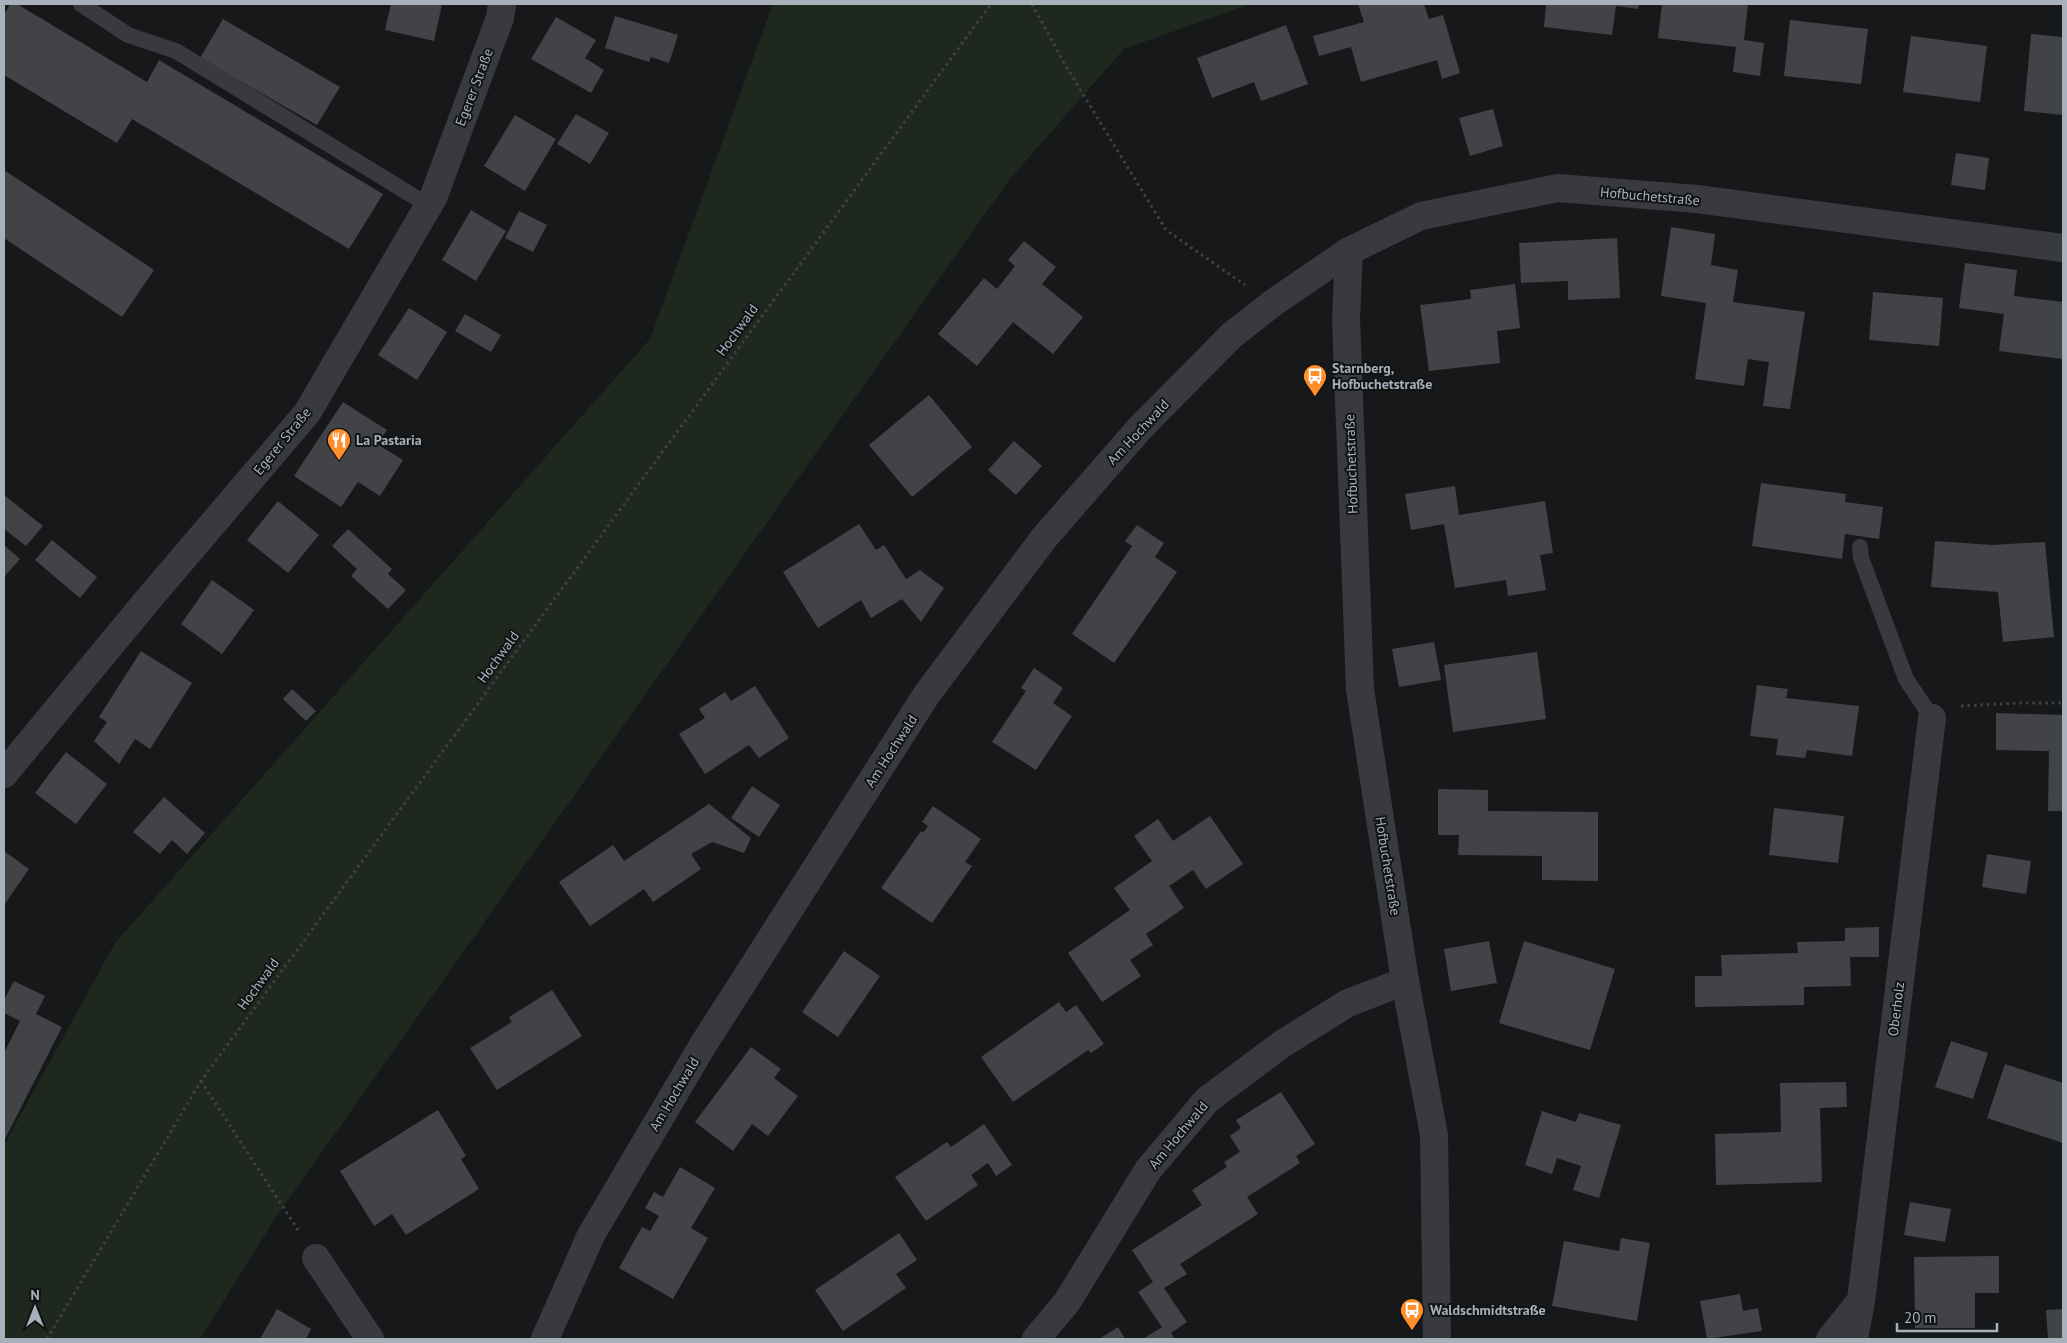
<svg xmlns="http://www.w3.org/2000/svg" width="2067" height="1343" font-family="'PT Sans',sans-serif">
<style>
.green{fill:#1f281f}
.building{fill:#414347}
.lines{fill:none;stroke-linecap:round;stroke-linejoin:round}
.path{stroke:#3e4246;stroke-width:3;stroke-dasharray:2.5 4;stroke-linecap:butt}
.lane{stroke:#383a3f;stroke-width:16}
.street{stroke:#383a3f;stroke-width:28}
.labels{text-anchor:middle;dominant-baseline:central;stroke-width:4;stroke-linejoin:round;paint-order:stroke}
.street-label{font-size:14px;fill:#a8b1bb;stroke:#121315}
.poi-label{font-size:14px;font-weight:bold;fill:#a8b1bb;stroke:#121315;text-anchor:start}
</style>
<rect width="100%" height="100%" fill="#17181a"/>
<polygon class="green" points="773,4 1250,4 1124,49 1009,180 276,1217 200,1339 4,1339 4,1145 115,943 650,339"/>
<g class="building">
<polygon points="10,4 17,4 147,82 159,60 383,194 349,249 132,119 117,143 4,75 4,15"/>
<polygon points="391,4 442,4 434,41 385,30"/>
<polygon points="1358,4 1424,4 1429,19 1443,15 1460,73 1442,79 1437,60 1361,82 1351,47 1319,56 1313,36 1364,22"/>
<polygon points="1546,4 1639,4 1638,9 1616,6 1612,35 1544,27"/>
<polygon points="1662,4 1748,4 1744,40 1764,43 1760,76 1733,72 1736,47 1658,38"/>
<polygon points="615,16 678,35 669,63 651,57 649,62 605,48"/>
<polygon points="556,17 596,40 585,58 604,70 591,93 531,59"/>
<polygon points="223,19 340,87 317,125 200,58"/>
<polygon points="1790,20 1868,29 1861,84 1784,76"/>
<polygon points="1286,25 1308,84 1261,101 1254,82 1212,98 1197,58"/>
<polygon points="2031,34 2063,37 2063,115 2024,111"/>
<polygon points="1911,36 1987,46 1980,102 1903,92"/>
<polygon points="1493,109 1503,146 1470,156 1459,118"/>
<polygon points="576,114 609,133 590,164 557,144"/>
<polygon points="515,115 556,139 525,191 484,166"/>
<polygon points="1956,153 1989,158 1985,190 1951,185"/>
<polygon points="4,170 154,270 122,317 4,238"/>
<polygon points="471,210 506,231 476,281 442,260"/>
<polygon points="519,211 547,225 533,252 505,238"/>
<polygon points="1671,227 1715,234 1711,265 1738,270 1733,302 1805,312 1790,409 1763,406 1769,362 1748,359 1744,386 1695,379 1706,303 1661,296"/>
<polygon points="1617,238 1620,298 1568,300 1568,281 1521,283 1519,243"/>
<polygon points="1024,241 1056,267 1042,284 1083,317 1053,354 1013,322 977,366 938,334 984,278 997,289 1015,266 1008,260"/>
<polygon points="1965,263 2017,270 2014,296 2063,302 2063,359 1999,351 2004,314 1959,308"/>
<polygon points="1515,284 1520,328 1497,331 1500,363 1429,371 1420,305 1471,299 1470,290"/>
<polygon points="1873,292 1943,298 1939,346 1869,340"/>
<polygon points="409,308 447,332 417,380 378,355"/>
<polygon points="465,314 501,335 491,352 455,331"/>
<polygon points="929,395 972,447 912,497 869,445"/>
<polygon points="343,402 387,430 377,444 403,460 380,496 358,482 341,507 294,476"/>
<polygon points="1014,441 1042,466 1016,495 988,470"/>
<polygon points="1761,483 1846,494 1845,502 1883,507 1879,539 1845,534 1842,559 1752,546"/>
<polygon points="1455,486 1459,515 1545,501 1553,553 1540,555 1546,590 1508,596 1506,580 1455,588 1444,524 1411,530 1405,494"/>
<polygon points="4,495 43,526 26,546 4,529"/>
<polygon points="278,501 319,535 288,573 247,540"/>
<polygon points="859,524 876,550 884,545 906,579 920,570 944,588 921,622 902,599 871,618 861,600 818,628 783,572"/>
<polygon points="1137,525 1164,543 1155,557 1177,572 1114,663 1072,634 1132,546 1125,541"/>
<polygon points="348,529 392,569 388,574 406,590 388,609 351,576 357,569 332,546"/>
<polygon points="52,540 97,577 80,598 35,560"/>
<polygon points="1935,541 1992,545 2045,542 2054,637 2003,642 1998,592 1931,587"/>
<polygon points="4,545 20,559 4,577"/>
<polygon points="212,580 254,610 222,654 181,624"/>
<polygon points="1434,642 1441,680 1399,687 1392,649"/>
<polygon points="141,651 192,683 150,749 135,739 119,764 94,741 107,722 99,717"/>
<polygon points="1537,652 1546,719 1453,732 1444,665"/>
<polygon points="1034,668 1063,688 1053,703 1072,716 1036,770 992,742 1026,691 1021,688"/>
<polygon points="1757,685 1788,689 1786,698 1859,706 1852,756 1807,750 1805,758 1776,755 1778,739 1750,736"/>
<polygon points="755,686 789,738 759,758 749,745 705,774 679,734 705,718 699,709 725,692 731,701"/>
<polygon points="292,689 316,711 306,721 283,699"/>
<polygon points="1996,713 2063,715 2063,811 2048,811 2049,751 1996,750"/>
<polygon points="66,752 107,784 76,824 35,793"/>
<polygon points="752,786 780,805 759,837 731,818"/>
<polygon points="1438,789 1488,790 1488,811 1598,812 1598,881 1542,880 1542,856 1458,855 1459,835 1438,835"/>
<polygon points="164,797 205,833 187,854 172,840 160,854 133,832"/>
<polygon points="709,804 751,838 744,853 712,842 691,854 701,869 653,902 644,889 590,926 559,882 613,845 624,861"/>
<polygon points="933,806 981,839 965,862 972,866 932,923 881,888 921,831 923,833 928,826 922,822"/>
<polygon points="1774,808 1844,816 1838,863 1769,855"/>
<polygon points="1210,816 1243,864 1206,889 1193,870 1169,886 1184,908 1146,934 1153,945 1130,960 1141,976 1102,1002 1068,953 1130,910 1114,888 1152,861 1134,836 1158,819 1173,841"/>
<polygon points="4,851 29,869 4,905"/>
<polygon points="1987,854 2031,861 2026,894 1982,887"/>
<polygon points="1879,927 1879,957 1850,957 1851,986 1804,987 1804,1005 1695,1007 1695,976 1722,976 1721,955 1798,953 1797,942 1845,941 1845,928"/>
<polygon points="1489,941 1497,983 1451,991 1444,949"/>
<polygon points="1524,941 1615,969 1590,1050 1499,1023"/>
<polygon points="844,951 880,976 838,1037 802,1012"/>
<polygon points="14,981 45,996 36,1014 62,1027 4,1141 4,1053 20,1021 4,1013 4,1000"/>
<polygon points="552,990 582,1036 497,1090 470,1048 512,1022 509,1017"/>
<polygon points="1059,1002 1066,1012 1076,1005 1104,1044 1091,1053 1088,1050 1013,1102 981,1057"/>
<polygon points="1951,1041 1988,1053 1973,1099 1935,1087"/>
<polygon points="751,1047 781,1069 774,1078 798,1096 768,1136 752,1124 733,1151 695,1122"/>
<polygon points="2005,1064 2063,1083 2063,1143 1987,1118"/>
<polygon points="1846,1082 1847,1107 1820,1108 1822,1182 1716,1185 1715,1134 1781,1132 1780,1083"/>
<polygon points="1281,1092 1315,1144 1296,1156 1300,1163 1247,1197 1258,1214 1180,1264 1187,1274 1164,1288 1187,1322 1171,1333 1175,1339 1143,1339 1162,1327 1138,1292 1153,1282 1132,1250 1202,1205 1192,1190 1227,1167 1224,1162 1240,1152 1230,1136 1241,1128 1236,1120"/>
<polygon points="438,1110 466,1156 461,1159 479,1189 406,1235 392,1214 374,1226 340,1171"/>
<polygon points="1542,1111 1576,1122 1579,1113 1621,1125 1599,1198 1573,1190 1581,1166 1557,1158 1552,1174 1525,1165"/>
<polygon points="984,1124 1012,1165 996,1176 988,1163 971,1175 978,1185 926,1221 895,1177 947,1142 951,1147"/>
<polygon points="680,1167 715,1188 691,1228 708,1238 673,1299 619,1268 642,1227 650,1231 659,1216 645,1208 654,1192 663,1197"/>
<polygon points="1910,1202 1951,1209 1945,1242 1904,1235"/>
<polygon points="899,1233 917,1260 896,1274 906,1288 843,1331 815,1290"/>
<polygon points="1621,1238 1650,1243 1637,1321 1552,1306 1564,1241 1619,1251"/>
<polygon points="1999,1256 1999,1293 1975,1293 1975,1328 1915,1328 1914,1257"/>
<polygon points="1740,1294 1743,1311 1758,1308 1762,1331 1707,1339 1700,1301"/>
<polygon points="277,1309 311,1329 306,1339 260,1339"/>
<polygon points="2063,1309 2063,1339 2048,1339 2046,1310"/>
<polygon points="1118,1327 1125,1339 1099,1339"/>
</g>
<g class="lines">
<g class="path">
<polyline points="1032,4 1064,63 1166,230 1245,285"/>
<polyline points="1961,706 2018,703 2063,703"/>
<polyline points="201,1081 300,1233"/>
<polyline points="47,1339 201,1081 991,4"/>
</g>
<g class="lane">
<polyline points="81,4 128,35 176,51 428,205"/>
<polyline points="1860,547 1861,558 1906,679 1932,718"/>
</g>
<g class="street">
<polyline points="1349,251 1346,319 1360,689 1405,981 1434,1135 1437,1339"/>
<polyline points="4,774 146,602 307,413 433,198 500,18 502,4"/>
<polyline points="316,1258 370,1339"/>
<polyline points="545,1339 591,1235 703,1045 927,694 1044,538 1140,428 1232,335 1273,303 1349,251 1421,216 1558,188 1697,199 2063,248"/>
<polyline points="1036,1339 1067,1302 1148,1170 1207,1100 1282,1044 1348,1003 1405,981"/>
<polyline points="1830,1339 1859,1303"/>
<polyline points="1854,1339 1861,1301 1932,718"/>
</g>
</g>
<defs>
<g id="bus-pin" transform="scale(1.25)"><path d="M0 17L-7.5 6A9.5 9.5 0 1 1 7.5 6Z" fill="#ff8f2a" stroke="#121315"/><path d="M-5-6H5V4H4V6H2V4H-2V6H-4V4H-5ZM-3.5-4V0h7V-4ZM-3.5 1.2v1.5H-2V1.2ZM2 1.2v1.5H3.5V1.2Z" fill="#fff"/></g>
<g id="restaurant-pin" transform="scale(1.25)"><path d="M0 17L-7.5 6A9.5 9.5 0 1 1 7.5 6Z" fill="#ff8f2a" stroke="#121315"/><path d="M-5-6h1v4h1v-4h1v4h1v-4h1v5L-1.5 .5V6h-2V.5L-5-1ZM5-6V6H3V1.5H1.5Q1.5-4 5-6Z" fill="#fff"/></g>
</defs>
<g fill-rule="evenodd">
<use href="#bus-pin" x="1315" y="376"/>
<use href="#restaurant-pin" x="339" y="440"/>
<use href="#bus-pin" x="1412" y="1310"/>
</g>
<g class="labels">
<g class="street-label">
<text transform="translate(474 87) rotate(-69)">Egerer Straße</text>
<text transform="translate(1650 196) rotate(5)">Hofbuchetstraße</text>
<text transform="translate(737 330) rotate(-54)">Hochwald</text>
<text transform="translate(1138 432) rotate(-47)">Am Hochwald</text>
<text transform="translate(282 441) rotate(-51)">Egerer Straße</text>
<text transform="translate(1351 464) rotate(-92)">Hofbuchetstraße</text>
<text transform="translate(498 657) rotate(-54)">Hochwald</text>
<text transform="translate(891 751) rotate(-57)">Am Hochwald</text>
<text transform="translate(1388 866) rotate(81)">Hofbuchetstraße</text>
<text transform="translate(258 984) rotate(-54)">Hochwald</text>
<text transform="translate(1896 1009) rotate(-83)">Oberholz</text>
<text transform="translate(674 1094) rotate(-59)">Am Hochwald</text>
<text transform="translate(1178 1135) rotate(-50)">Am Hochwald</text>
</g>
<g class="poi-label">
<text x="1332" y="368">Starnberg,<tspan x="1332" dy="16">Hofbuchetstraße</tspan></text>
<text x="356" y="440">La Pastaria</text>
<text x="1430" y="1310">Waldschmidtstraße</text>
</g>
</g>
<rect width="2067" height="1343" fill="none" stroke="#a8b1bb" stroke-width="10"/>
<g transform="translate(35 1308)" stroke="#121315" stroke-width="4" paint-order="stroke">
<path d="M0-4L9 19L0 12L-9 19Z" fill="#a8b1bb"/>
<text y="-8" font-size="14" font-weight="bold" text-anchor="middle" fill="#a8b1bb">N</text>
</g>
<path d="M1897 1323v8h100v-8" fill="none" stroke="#a8b1bb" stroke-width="2.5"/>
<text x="1904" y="1323" font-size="15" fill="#a8b1bb" stroke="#121315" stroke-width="4" paint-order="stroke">20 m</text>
</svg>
